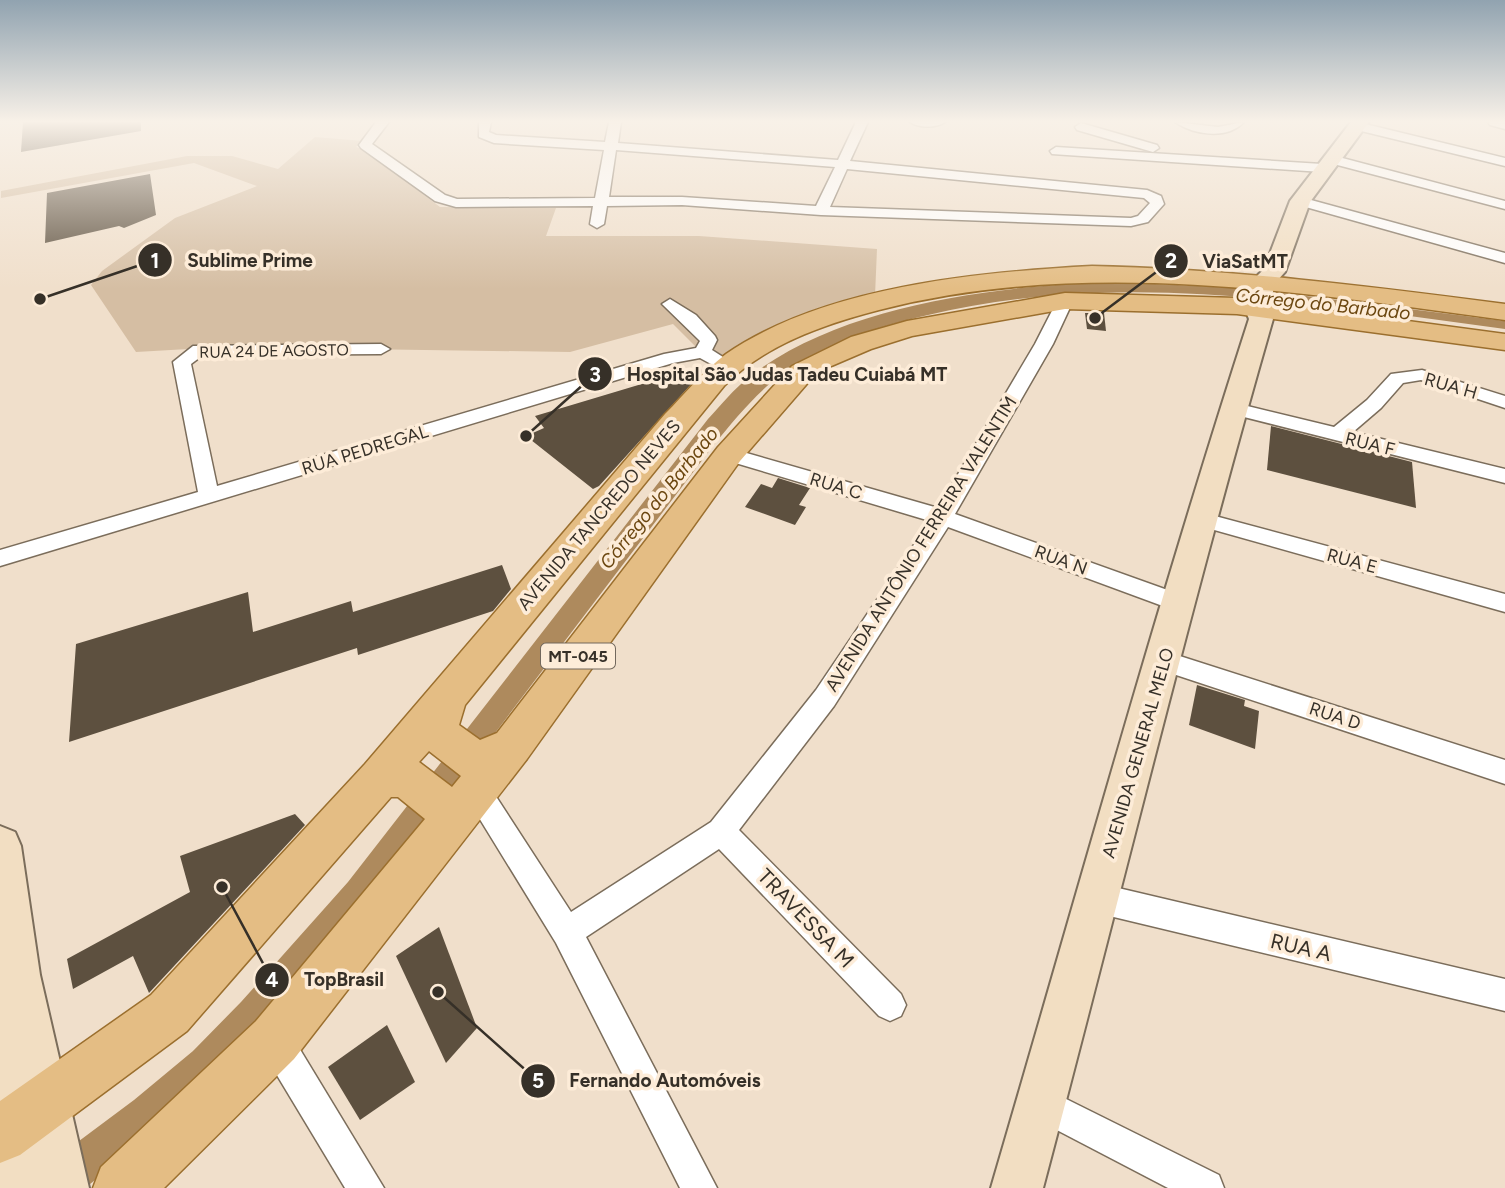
<svg xmlns="http://www.w3.org/2000/svg" width="1505" height="1188" font-family="Figtree,sans-serif">
<style>
.green{fill:#d5bea3}
.water{fill:#ae8a5d}
.building{fill:#5d503f}
.lines{fill:none;stroke-linecap:round;stroke-linejoin:round}
.street-casing{stroke:#7b6d5b;stroke-width:3}
.secondary-casing{stroke:#7b6d5b;stroke-width:4}
.primary-casing{stroke:#9b6f2e;stroke-width:3}
.street{fill:#fff;fill-rule:evenodd}
.secondary{fill:#f2dec2;fill-rule:evenodd}
.primary{fill:#e4bd84;fill-rule:evenodd}
.labels{text-anchor:middle;dominant-baseline:central;stroke-width:7;stroke-linejoin:round;paint-order:stroke}
.far-street-label{font-size:16px;fill:#363028;stroke:#fdecd8}
.shield{fill:#fdecd8;stroke:#72685d;stroke-width:2}
.shield-label{font-size:16px;font-weight:bold;fill:#363028}
.street-label{font-size:18px;fill:#363028;stroke:#fdecd8}
.water-label{font-size:19px;font-style:italic;fill:#6b460f;stroke:#fdecd8}
.near-street-label{font-size:21px;fill:#363028;stroke:#fdecd8}
.leader{fill:none;stroke:#363028;stroke-width:2.5}
.callout-dot{fill:#363028;stroke:#fdecd8;stroke-width:2.5}
.mark-label{font-size:21px;text-anchor:middle;font-weight:bold;fill:#fff}
.callout-label{font-size:19px;text-anchor:middle;font-weight:bold;fill:#363028;stroke:#fdecd8;stroke-width:7;stroke-linejoin:round;paint-order:stroke}
</style>
<rect width="100%" height="100%" fill="#f0dfcb"/>
<polygon class="green" points="315,137 363,141 356,147 365,150 440,207 556,208 546,236 699,236 877,249 875,296 736,359 698,349 673,324 570,352 223,347 136,352 91,285 102,271 175,218 257,186 194,163 1,198 1,191 187,156 232,156 278,169"/>
<path class="water" d="M1111 282 1243 288 1505 321V329C1313 303 1119 269 928 315 876 327 826 343 782 374 755 394 734 420 713 446L318 966 161 1128 85 1188H16L134 1100 193 1051 241 1002 348 882 708 419C721 405 734 389 749 377 843 304 996 286 1111 282Z"/>
<g class="building">
<polygon points="23,122 141,122 141,131 21,152"/>
<polygon points="150,174 156,215 124,228 119,226 45,243 47,193"/>
<polygon points="1085,313 1104,313 1106,331 1087,329"/>
<polygon points="695,368 704,370 599,486 593,489 526,436 544,428 535,416"/>
<polygon points="1271,426 1412,462 1416,508 1267,470"/>
<polygon points="778,478 810,488 799,505 806,507 795,525 745,507 761,484 772,488"/>
<polygon points="502,565 511,589 493,611 358,655 357,648 69,742 76,644 248,592 253,632 351,601 353,612"/>
<polygon points="1197,685 1245,700 1244,706 1259,711 1255,749 1189,725"/>
<polygon points="295,814 305,825 149,993 133,956 73,989 67,959 190,892 180,856"/>
<polygon points="439,927 477,1028 446,1063 396,956"/>
<polygon points="387,1025 415,1082 360,1120 328,1067"/>
</g>
<g class="lines">
<g class="street-casing">
<g id="street">
<path d="M376 122H389L372 144 445 195 457 199 595 198 604 150 494 143 479 137V122H491L489 132 496 135 605 142 609 122H621L618 143 838 160 856 122H868L850 161 1147 190 1161 196 1164 204 1148 222 1131 226 821 215 682 205 607 206 604 224 597 228 590 224 593 206 456 207 435 201 361 148 359 145ZM616 150 835 167 816 206 682 197H609ZM847 169 1144 198 1150 203 1138 216 1131 218 830 207Z"/>
<path d="M910 122H945C937 128 918 128 910 122Z"/>
<path d="M1175 122 1218 127 1244 122C1227 140 1194 135 1175 122Z"/>
<polygon points="1357,122 1505,158 1505,166 1353,129 1351,126"/>
<polygon points="1488,122 1505,122 1505,129 1490,125"/>
<polygon points="1081,123 1157,145 1159,148 1153,152 1077,130 1075,127"/>
<polygon points="1056,147 1322,164 1329,168 1322,172 1052,154 1050,151"/>
<polygon points="1331,155 1505,201 1505,209 1326,162 1325,159"/>
<polygon points="1300,197 1505,253 1505,263 1295,204 1295,198"/>
<polygon points="1065,296 1073,301 1053,344 955,514 1187,597 1190,603 1187,609 1179,612 948,527 834,706 739,830 901,994 906,1005 901,1016 890,1021 879,1016 719,849 586,937 717,1188 680,1188 556,943 462,790 466,781 476,778 486,781 571,912 711,822 816,690 930,521 722,459 719,454 722,449 729,448 938,508 1035,344 1057,301"/>
<polygon points="670,299 696,315 715,336 717,340 712,350 737,366 734,370 722,370 700,358 673,363 0,566 0,550 198,492 173,362 193,346 381,344 390,349 381,354 203,355 191,364 217,486 664,354 696,348 700,341 662,304"/>
<polygon points="1422,370 1505,396 1505,408 1421,380 1403,383 1381,408 1353,432 1505,469 1505,483 1228,413 1226,409 1235,403 1334,427 1367,400 1391,374"/>
<polygon points="1200,512 1505,594 1505,612 1193,524 1189,519 1193,514"/>
<polygon points="1164,651 1505,760 1505,784 1155,668 1152,661 1155,654"/>
<polygon points="1097,883 1505,979 1505,1011 1097,913 1087,908 1082,898 1087,888"/>
<polygon points="275,1024 287,1028 384,1188 345,1188 263,1052 259,1040 263,1028"/>
<polygon points="1040,1086 1219,1175 1224,1188 1168,1188 1028,1115 1023,1103 1028,1091"/>
</g>
</g>
<g class="secondary-casing">
<g id="secondary">
<path d="M1351 122H1369L1310 202 1285 272 1275 283 1269 309 1273 319C1190 607 1120 898 1043 1188H991C1076 898 1156 607 1249 319L1245 309 1253 280 1264 269 1290 201Z"/>
<polygon points="0,826 15,832 21,846 40,975 89,1188 0,1188"/>
</g>
</g>
<g class="primary-casing">
<path id="primary" d="M1092 266C1231 269 1367 286 1505 304V320C1297 292 1086 257 879 310 825 324 764 345 724 386L465 705 459 725 480 740 497 733 718 447 792 366 851 337 907 321 1065 293 1237 298 1505 334V350L1237 314 1065 309 912 336 871 349 829 367 812 378 740 461 527 759 294 1059 164 1188H93L101 1167 256 1021 425 819 398 797H391L187 1031 20 1155 0 1163V1101L151 995 365 764 665 414C685 394 703 371 726 354 823 287 977 272 1092 266ZM429 751 461 776 452 787 419 762Z"/>
</g>
<use href="#street" class="street"/>
<use href="#secondary" class="secondary"/>
<use href="#primary" class="primary"/>
</g>
<linearGradient id="sky" x2="0" y2="1"><stop stop-color="#91a3b0"/><stop offset="0.42" stop-color="#f8f1e8"/><stop offset="1" stop-color="#f8f1e8" stop-opacity="0"/></linearGradient>
<rect width="1505" height="289" fill="url(#sky)"/>
<g class="labels">
<g class="far-street-label">
<text transform="translate(274 351) rotate(-1)">RUA 24 DE AGOSTO</text>
</g>
<rect class="shield" x="541" y="643.5" width="74" height="25" rx="5"/>
<g class="shield-label">
<text x="578" y="656">MT-045</text>
</g>
<g class="street-label">
<text transform="translate(1451 386) rotate(16)">RUA H</text>
<text transform="translate(1370 444) rotate(14)">RUA F</text>
<text transform="translate(365 450) rotate(-17)">RUA PEDREGAL</text>
<text transform="translate(836 486) rotate(17)">RUA C</text>
<text transform="translate(599 515) rotate(-50)">AVENIDA TANCREDO NEVES</text>
<text transform="translate(921 544) rotate(-58)">AVENIDA ANTÔNIO FERREIRA VALENTIM</text>
<text transform="translate(1061 560) rotate(20)">RUA N</text>
<text transform="translate(1352 561) rotate(15)">RUA E</text>
<text transform="translate(1335 716) rotate(18)">RUA D</text>
<text transform="translate(1138 753) rotate(-74)">AVENIDA GENERAL MELO</text>
</g>
<g class="water-label">
<text transform="translate(1323 304) rotate(6)">Córrego do Barbado</text>
<text transform="translate(659 498) rotate(-51)">Córrego do Barbado</text>
</g>
<g class="near-street-label">
<text transform="translate(806 918) rotate(46)">TRAVESSA M</text>
<text transform="translate(1301 947) rotate(13)">RUA A</text>
</g>
</g>
<path class="leader" d="M40 299L155 260M1095 318L1171 261M526 436L595 374M222 887L272 980M438 992L538 1081"/>
<g class="callout-dot">
<circle cx="40" cy="299" r="7"/>
<circle cx="1095" cy="318" r="7"/>
<circle cx="526" cy="436" r="7"/>
<circle cx="222" cy="887" r="7"/>
<circle cx="438" cy="992" r="7"/>
<circle cx="155" cy="260" r="18"/>
<circle cx="1171" cy="261" r="18"/>
<circle cx="595" cy="374" r="18"/>
<circle cx="272" cy="980" r="18"/>
<circle cx="538" cy="1081" r="18"/>
</g>
<g class="mark-label">
<text x="155" y="268">1</text>
<text x="1171" y="268">2</text>
<text x="595" y="382">3</text>
<text x="272" y="987">4</text>
<text x="538" y="1088">5</text>
</g>
<g class="callout-label">
<text x="250" y="267">Sublime Prime</text>
<text x="1245" y="268">ViaSatMT</text>
<text x="787" y="381">Hospital São Judas Tadeu Cuiabá MT</text>
<text x="344" y="986">TopBrasil</text>
<text x="665" y="1087">Fernando Automóveis</text>
</g>
</svg>
